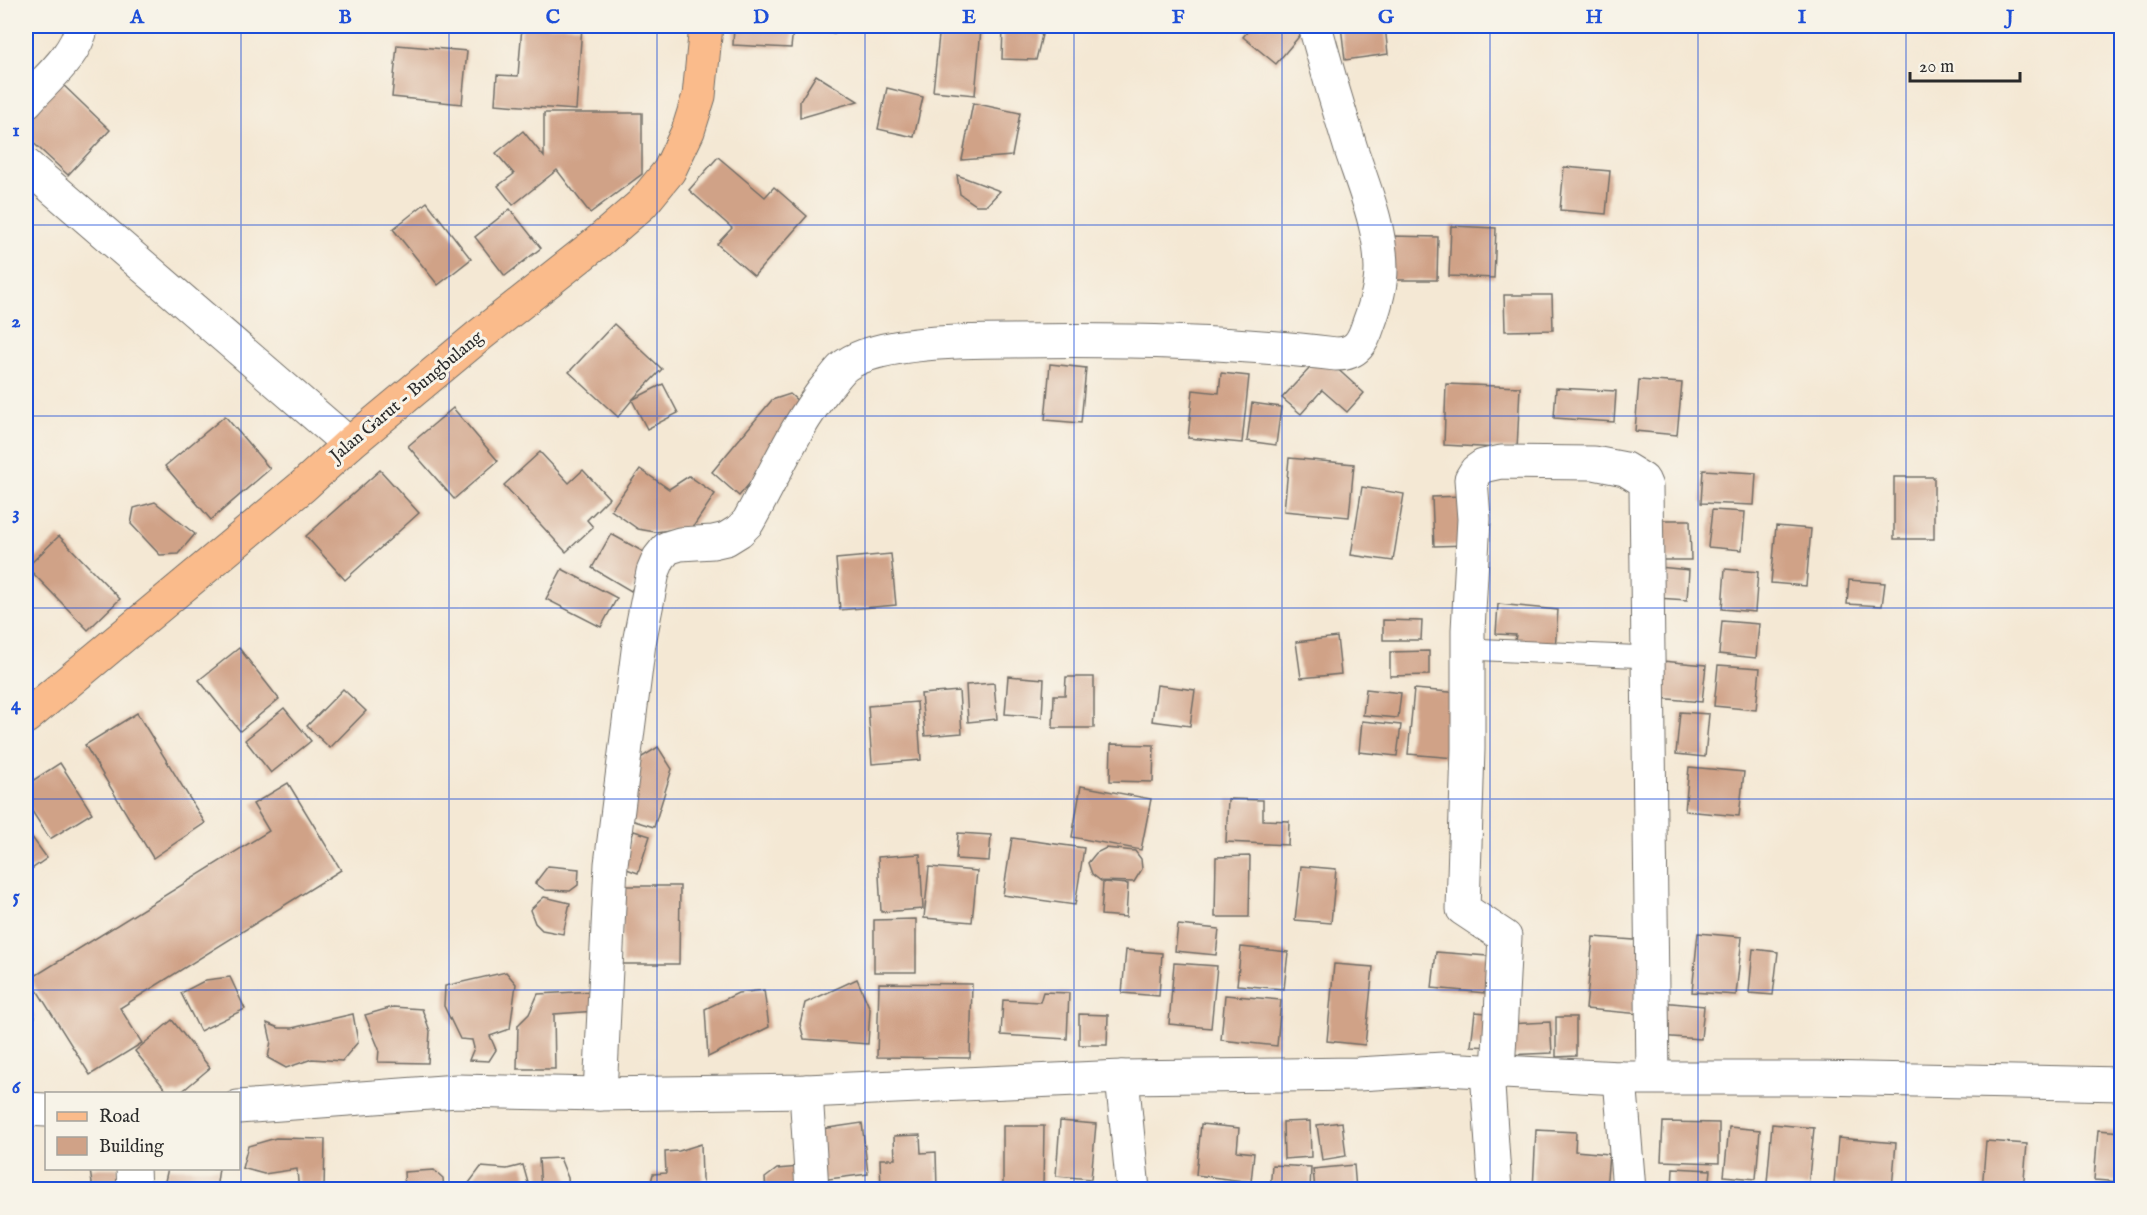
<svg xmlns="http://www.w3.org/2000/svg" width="2147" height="1215" font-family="'IM FELL English',serif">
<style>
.building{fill:#d0a287}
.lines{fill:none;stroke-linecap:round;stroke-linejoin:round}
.lane-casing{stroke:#716d66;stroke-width:23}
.street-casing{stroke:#716d66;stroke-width:35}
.primary-casing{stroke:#716d66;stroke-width:35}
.lane{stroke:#fff;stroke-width:21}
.street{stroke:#fff;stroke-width:33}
.primary{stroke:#fabb8b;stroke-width:33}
.grid{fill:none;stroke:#1d4ed8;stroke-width:1.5;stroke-opacity:0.55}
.labels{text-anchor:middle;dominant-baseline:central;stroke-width:6;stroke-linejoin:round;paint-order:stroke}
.street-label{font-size:18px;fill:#2b2b2b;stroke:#f7f3e8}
.neatline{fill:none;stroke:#1d4ed8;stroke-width:2}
.grid-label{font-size:20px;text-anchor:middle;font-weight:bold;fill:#1d4ed8}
</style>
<rect width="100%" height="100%" fill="#f7f3e8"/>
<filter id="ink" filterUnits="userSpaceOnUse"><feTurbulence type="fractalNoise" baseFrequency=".0167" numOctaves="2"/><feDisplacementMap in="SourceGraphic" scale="12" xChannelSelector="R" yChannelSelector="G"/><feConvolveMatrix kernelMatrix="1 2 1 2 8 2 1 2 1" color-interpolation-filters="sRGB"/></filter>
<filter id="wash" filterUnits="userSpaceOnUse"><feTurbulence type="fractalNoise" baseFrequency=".008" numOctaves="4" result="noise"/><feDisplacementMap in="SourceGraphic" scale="24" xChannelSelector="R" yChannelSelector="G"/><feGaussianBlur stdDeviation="1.35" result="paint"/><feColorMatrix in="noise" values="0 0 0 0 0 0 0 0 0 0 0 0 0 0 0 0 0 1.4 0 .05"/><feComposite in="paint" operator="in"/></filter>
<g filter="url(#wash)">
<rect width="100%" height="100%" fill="#f4e8d4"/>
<g id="blocks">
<g class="building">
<polygon points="522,26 582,26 576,110 495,104 497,75 518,76"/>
<polygon points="734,26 836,26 835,33 793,29 791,48 733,45"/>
<polygon points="940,26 981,29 975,95 933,91"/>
<polygon points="1003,26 1026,26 1042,35 1036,60 1002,59"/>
<polygon points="1252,26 1305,26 1307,27 1276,64 1243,37"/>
<polygon points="1341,26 1385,26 1388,54 1345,60"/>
<polygon points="397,45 467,51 462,104 392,97"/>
<polygon points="816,75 858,101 800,118 800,101"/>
<polygon points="57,79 110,130 68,175 26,136 26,113"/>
<polygon points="887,88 923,97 914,137 878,129"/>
<polygon points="973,103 1020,113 1012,156 962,160"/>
<polygon points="544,113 642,113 642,174 590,213 557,170 513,205 498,186 514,174 496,153 523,131 544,157"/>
<polygon points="718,157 765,197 774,187 807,216 754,276 717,244 732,228 689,190"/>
<polygon points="1564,167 1610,171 1606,214 1560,210"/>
<polygon points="957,175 1000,191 987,205 976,205 960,194"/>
<polygon points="427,202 471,259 438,285 393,229"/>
<polygon points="510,209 541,248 505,276 475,237"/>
<polygon points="1451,226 1496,228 1494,278 1449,276"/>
<polygon points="1391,236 1438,237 1437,280 1391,280"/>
<polygon points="1504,295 1552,295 1553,330 1505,331"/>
<polygon points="614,324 662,369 632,400 663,384 678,413 647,429 632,400 618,417 569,372"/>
<polygon points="1322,355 1364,393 1347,412 1322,390 1301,414 1282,398"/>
<polygon points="1050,364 1086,368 1081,423 1045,420"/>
<polygon points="1221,373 1249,376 1242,443 1188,438 1193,390 1219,393"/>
<polygon points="1639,380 1682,383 1677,435 1635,431"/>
<polygon points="1446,384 1520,387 1517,449 1444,445"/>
<polygon points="1556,388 1616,391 1614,422 1554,418"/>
<polygon points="790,394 800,403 783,444 739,496 712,472 772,400"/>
<polygon points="1252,403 1281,407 1276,445 1247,441"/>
<polygon points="453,408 498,461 454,499 408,446"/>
<polygon points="225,416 270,469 211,520 165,466"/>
<polygon points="540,452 569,483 583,470 609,498 587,520 593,527 566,552 504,485"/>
<polygon points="1289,458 1354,464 1349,517 1284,511"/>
<polygon points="640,469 669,489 689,476 715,494 693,527 655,532 638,529 611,510"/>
<polygon points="380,470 419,513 345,580 306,536"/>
<polygon points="1703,470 1756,473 1754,505 1701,503"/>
<rect x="1894" y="477" width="40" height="62"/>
<polygon points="1362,487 1404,494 1393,561 1351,555"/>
<polygon points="1466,496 1468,545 1434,546 1432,497"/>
<polygon points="155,502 195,534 178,554 160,555 131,524 134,508"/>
<polygon points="1712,510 1745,512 1742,550 1708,547"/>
<polygon points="1656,520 1690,520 1691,560 1656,560"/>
<polygon points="1776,526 1811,529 1806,586 1771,583"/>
<polygon points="611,534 651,556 631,591 592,568"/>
<polygon points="59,536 120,599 88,630 27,567"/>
<polygon points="891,554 896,605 840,610 836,559"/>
<polygon points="1659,567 1689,570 1687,600 1657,598"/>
<polygon points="562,569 617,598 601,627 546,599"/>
<polygon points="1725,569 1758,572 1755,612 1722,609"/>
<polygon points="1849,580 1885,583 1882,606 1847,604"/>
<polygon points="1498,604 1558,610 1555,649 1514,646 1516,635 1496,634"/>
<polygon points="1383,620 1422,621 1421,640 1383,640"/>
<polygon points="1722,621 1759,624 1756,658 1719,654"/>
<polygon points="1337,637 1341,674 1301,678 1296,642"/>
<polygon points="239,648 279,699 240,731 199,680"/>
<polygon points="1429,651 1429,675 1390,676 1390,652"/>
<polygon points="1662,661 1706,665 1702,702 1658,698"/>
<polygon points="1718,665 1760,668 1756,710 1714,706"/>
<polygon points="1008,676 1044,679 1042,717 1005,714"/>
<polygon points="1066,677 1094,677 1094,728 1053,728 1054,695 1065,695"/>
<polygon points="994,683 997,719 968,722 966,685"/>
<polygon points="1157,685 1195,690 1190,726 1152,721"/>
<polygon points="343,689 366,711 330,748 307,726"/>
<polygon points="1366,689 1401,693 1398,718 1363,715"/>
<polygon points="1414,689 1461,693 1455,758 1408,754"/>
<polygon points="959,691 962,733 925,736 921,694"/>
<polygon points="917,702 921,760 872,764 868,706"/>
<polygon points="284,708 311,741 271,773 245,740"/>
<polygon points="1680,712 1709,714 1705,757 1676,754"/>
<polygon points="137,713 205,823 153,858 85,745"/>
<polygon points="1362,721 1401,725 1397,756 1359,752"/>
<polygon points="1111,744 1154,745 1153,782 1110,781"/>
<polygon points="658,747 672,769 654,827 618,816 634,762"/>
<polygon points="60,763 92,813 50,839 26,802 26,785"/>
<polygon points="1689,767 1744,772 1739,816 1685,811"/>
<polygon points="288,783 341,870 120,1008 142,1043 90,1075 30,979 269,831 253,804"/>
<polygon points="1081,786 1151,799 1141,850 1072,837"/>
<polygon points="1228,799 1263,800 1263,820 1289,821 1288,845 1226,842"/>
<polygon points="26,829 47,858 26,873"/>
<polygon points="634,831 650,836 638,873 621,867"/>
<polygon points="958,833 991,835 989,861 956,859"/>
<polygon points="1012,838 1084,848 1075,905 1003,895"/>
<polygon points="1106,848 1135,851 1141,859 1142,869 1134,882 1101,881 1092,874 1088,863 1096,853"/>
<polygon points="920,854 923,909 881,912 878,857"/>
<polygon points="1250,856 1249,917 1215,917 1216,857"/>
<polygon points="548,866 579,869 578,885 570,891 545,890 535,883"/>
<polygon points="1301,866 1336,869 1331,923 1295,920"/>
<polygon points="929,867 977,871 972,922 924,918"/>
<polygon points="1103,882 1128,884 1126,917 1101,915"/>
<polygon points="623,886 680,886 679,964 622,964"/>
<polygon points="544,897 570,903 563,934 542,930 535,923 530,910"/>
<polygon points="916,919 916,972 874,972 874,920"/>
<polygon points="1178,925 1219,929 1216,955 1175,951"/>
<polygon points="1698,933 1742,937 1736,995 1692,992"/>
<polygon points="1593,937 1648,941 1641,1014 1586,1009"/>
<polygon points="1241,947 1288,952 1284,989 1237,985"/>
<polygon points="1753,949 1778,952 1773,995 1749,993"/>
<polygon points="1126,950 1162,953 1159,996 1122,993"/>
<polygon points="1436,952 1500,957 1496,994 1432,988"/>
<polygon points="1174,963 1217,966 1211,1028 1169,1024"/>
<polygon points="1334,964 1373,967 1365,1045 1327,1041"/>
<polygon points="506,972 516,984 510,1029 490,1036 496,1050 489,1061 469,1060 474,1048 472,1040 460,1039 444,1006 445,986"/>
<polygon points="230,977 245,1009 200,1031 181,993 206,980"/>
<polygon points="857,979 870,1009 868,1044 804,1039 800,1024 805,1003"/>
<polygon points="879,983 972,984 970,1058 877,1057"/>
<polygon points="764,990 769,1027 708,1057 705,1009 738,993"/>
<polygon points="595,991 596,1011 554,1014 555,1069 517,1069 518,1025 529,1014 538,994"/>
<polygon points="1043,992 1069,993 1067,1039 1001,1035 1003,1000 1040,1002"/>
<polygon points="1225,995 1281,1000 1277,1046 1221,1040"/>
<polygon points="1661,1002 1704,1006 1701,1039 1658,1036"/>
<polygon points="26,1003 35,1017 26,1024"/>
<polygon points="393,1007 422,1009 430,1031 428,1063 378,1062 379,1049 365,1015"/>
<polygon points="1475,1012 1498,1014 1495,1047 1471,1046"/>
<polygon points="353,1014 358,1042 342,1061 312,1059 286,1068 268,1058 271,1041 267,1023 279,1028 292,1028"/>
<polygon points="1079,1014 1108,1015 1107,1045 1079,1045"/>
<polygon points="1556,1017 1576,1017 1576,1056 1556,1057"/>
<polygon points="172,1020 210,1068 179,1094 169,1094 135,1051"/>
<polygon points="1550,1022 1552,1053 1507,1055 1506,1024"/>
<polygon points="1060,1121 1096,1124 1091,1179 1056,1176"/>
<polygon points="1310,1121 1311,1157 1284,1159 1283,1122"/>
<polygon points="1342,1122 1346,1156 1322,1160 1317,1125"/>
<polygon points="1663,1122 1719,1123 1719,1163 1661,1161"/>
<polygon points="862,1123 868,1174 821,1180 815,1130"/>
<polygon points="1201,1124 1239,1128 1237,1151 1254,1153 1251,1182 1196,1175"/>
<polygon points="1772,1124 1814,1128 1808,1187 1767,1183"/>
<polygon points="1003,1126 1044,1126 1043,1188 1003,1188"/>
<polygon points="1729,1127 1760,1130 1756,1179 1724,1176"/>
<polygon points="1536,1130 1576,1132 1575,1151 1609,1154 1606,1190 1533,1190"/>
<polygon points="2098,1130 2122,1132 2122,1182 2094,1180"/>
<polygon points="920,1135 921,1153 936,1152 937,1190 881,1190 880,1159 895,1159 894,1136"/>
<polygon points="276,1138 325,1139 324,1190 303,1190 298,1182 297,1169 264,1174 242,1168 248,1146"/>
<polygon points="1838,1138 1896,1143 1892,1188 1834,1183"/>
<polygon points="1986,1141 2027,1144 2023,1190 1982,1190"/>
<polygon points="701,1144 702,1179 706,1190 649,1190 653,1174 666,1173 665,1152 679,1151"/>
<polygon points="560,1158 568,1178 569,1190 541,1190 539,1159"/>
<polygon points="523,1165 530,1190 466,1190 466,1187 481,1167 507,1169"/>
<polygon points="1272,1165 1311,1167 1310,1190 1270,1190"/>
<polygon points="1354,1165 1356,1190 1315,1190 1313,1169"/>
<polygon points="800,1167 802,1190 766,1190 765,1178 777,1169"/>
<polygon points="91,1168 118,1168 121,1190 93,1190 90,1170"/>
<polygon points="168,1168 219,1168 216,1190 163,1190"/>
<polygon points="1673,1168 1711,1170 1709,1190 1672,1190"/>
<polygon points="434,1170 443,1178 444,1190 405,1190 404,1172"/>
</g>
</g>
</g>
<g filter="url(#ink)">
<use href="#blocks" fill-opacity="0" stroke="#716d66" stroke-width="1.5"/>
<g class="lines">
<g class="lane-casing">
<polyline id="lane" points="1468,649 1649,657"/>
</g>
<g class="street-casing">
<g id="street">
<path d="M26 102C46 79 75 57 82 26"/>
<polyline points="26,165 349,444"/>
<polyline points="1487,1071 1495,1190"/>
<polyline points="1498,1072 1505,937 1463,909 1468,749 1468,630 1474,519 1471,479 1476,471 1483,466 1501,462 1594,463 1625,469 1643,480 1646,487 1653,1077"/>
<polyline points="1122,1077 1133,1190"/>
<polyline points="1620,1078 1629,1190"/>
<polyline points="806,1091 812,1190"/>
<path d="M600 1094 611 864 639 643 653 572 659 558 667 548 680 544 713 542 726 539 739 531 748 522C774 476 795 426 828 385 834 379 839 370 846 365 879 341 969 341 1010 341 1119 339 1228 341 1336 354 1357 354 1363 342 1369 323 1375 307 1381 287 1381 269 1381 228 1364 188 1351 149 1338 108 1326 67 1315 26"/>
<polyline points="238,1107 457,1091 600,1094 806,1091 1122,1077 1358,1074 1443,1069 1620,1078 1817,1078 2122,1084"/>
<polyline points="26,1109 46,1110"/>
<polyline points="133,1168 134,1190"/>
</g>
</g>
<g class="primary-casing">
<polyline id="primary" points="26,717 302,487 349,444 480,335 598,242 642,204 669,171 688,131 699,96 706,26"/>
</g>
<use href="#lane" class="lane"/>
<use href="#street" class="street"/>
<use href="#primary" class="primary"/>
</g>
</g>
<path class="grid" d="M241 26V1190M449 26V1190M657 26V1190M865 26V1190M1074 26V1190M1282 26V1190M1490 26V1190M1698 26V1190M1906 26V1190M26 225H2122M26 416H2122M26 608H2122M26 799H2122M26 990H2122"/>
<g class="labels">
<g class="street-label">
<text transform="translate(407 397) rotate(-40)">Jalan Garut - Bungbulang</text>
</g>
</g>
<rect width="2147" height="1215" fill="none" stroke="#f7f3e8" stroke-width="66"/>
<rect x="45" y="1092" width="195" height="78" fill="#f7f3e8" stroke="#a5a39c" stroke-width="1.5"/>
<rect x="57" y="1112" width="30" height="9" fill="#fabb8b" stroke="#a5a39c" stroke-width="1.5"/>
<text x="99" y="1122" font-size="18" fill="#2b2b2b">Road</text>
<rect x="57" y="1137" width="30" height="18" fill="#d0a287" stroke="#a5a39c" stroke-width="1.5"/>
<text x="99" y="1152" font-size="18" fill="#2b2b2b">Building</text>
<path d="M1910 72v9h110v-9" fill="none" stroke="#2b2b2b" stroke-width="3"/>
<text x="1919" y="72" font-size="18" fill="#2b2b2b" stroke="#f7f3e8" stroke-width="4.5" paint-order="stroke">20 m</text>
<rect x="33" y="33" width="2081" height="1149" class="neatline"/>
<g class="grid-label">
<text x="137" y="23">A</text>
<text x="345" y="23">B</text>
<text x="553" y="23">C</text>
<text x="761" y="23">D</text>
<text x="969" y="23">E</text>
<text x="1178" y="23">F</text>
<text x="1386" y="23">G</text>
<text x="1594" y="23">H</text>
<text x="1802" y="23">I</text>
<text x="2010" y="23">J</text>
<text x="16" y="136">1</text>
<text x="16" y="327">2</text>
<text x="16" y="519">3</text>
<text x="16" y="710">4</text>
<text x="16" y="902">5</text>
<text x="16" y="1093">6</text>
</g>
</svg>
